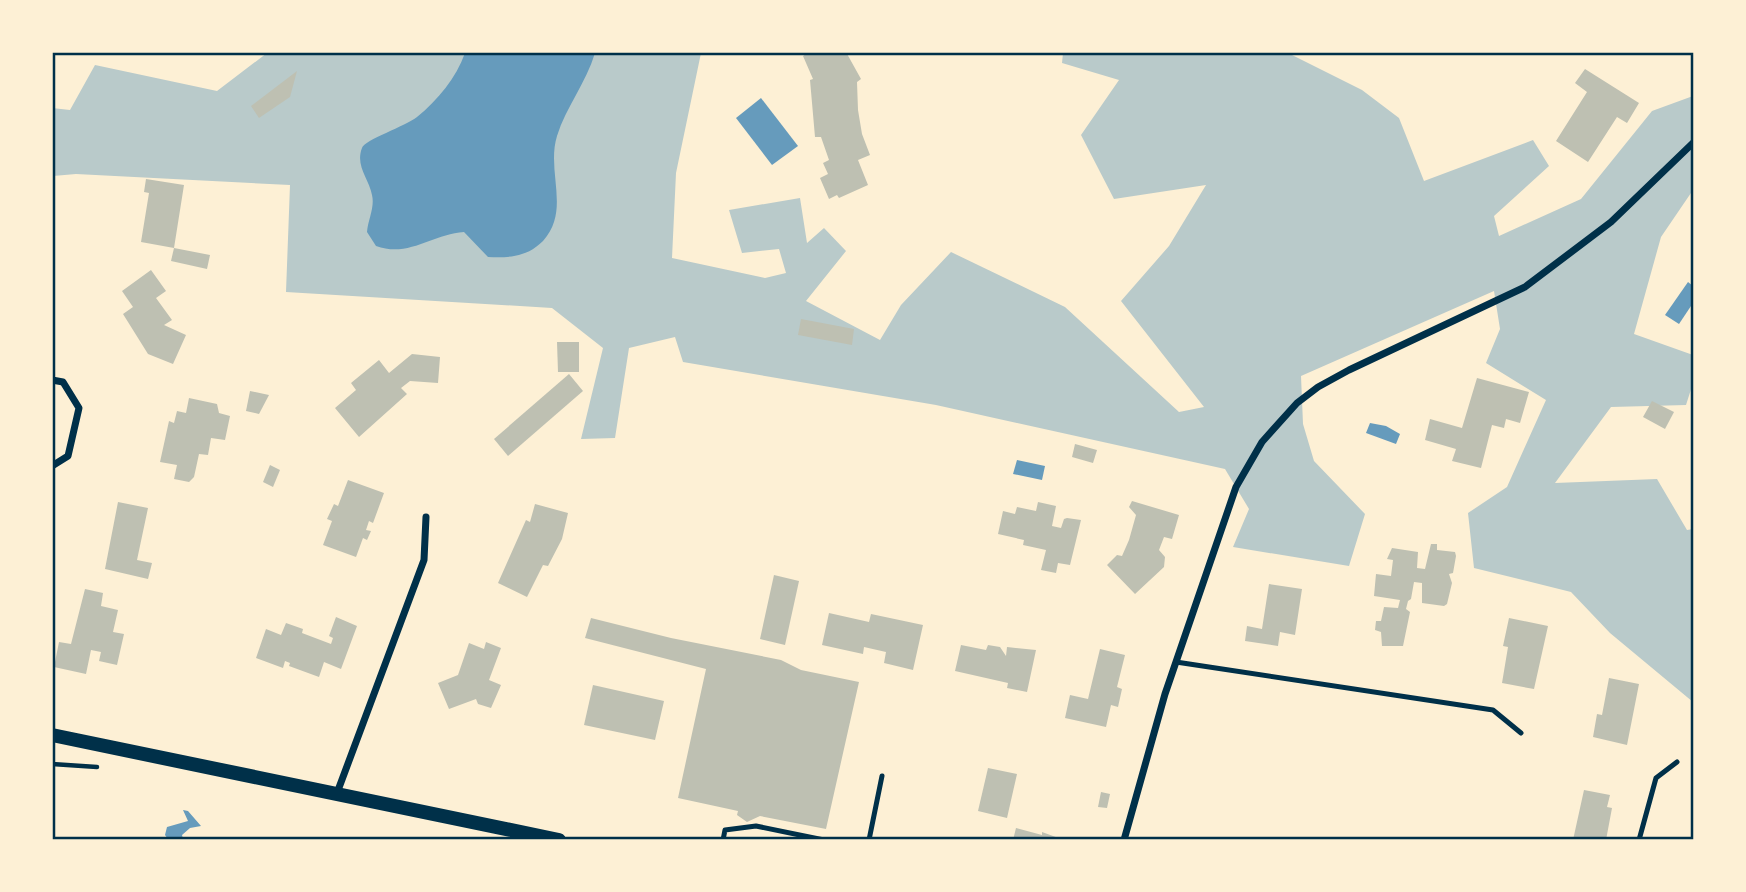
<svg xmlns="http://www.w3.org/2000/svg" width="1746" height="892" font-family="Jost,sans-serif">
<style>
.green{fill:#b9caca}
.water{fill:#669bbc}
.building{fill:#bec0b2}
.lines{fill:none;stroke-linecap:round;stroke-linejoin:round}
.path{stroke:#003049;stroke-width:4.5}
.service{stroke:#003049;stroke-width:5}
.minor{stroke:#003049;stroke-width:7}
.secondary{stroke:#003049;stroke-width:14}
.neatline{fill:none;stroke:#003049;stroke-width:2.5}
</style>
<rect width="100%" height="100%" fill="#fdf0d5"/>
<polygon class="green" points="267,53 701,53 676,173 672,258 765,278 786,273 779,249 742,253 729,210 800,198 807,243 824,228 846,251 806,301 880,340 901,305 951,252 1065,307 1179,412 1204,407 1121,301 1169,246 1206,185 1114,199 1081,135 1119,80 1062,63 1063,53 1288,53 1362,90 1399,118 1424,181 1533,140 1549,166 1494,216 1499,236 1581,199 1652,111 1693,96 1693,190 1661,237 1634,334 1693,355 1693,383 1686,405 1611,407 1555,483 1657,479 1687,530 1693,529 1693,702 1610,633 1571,592 1474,568 1468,513 1507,487 1546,400 1486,363 1500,329 1494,291 1301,376 1303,424 1314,461 1365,514 1349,566 1233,547 1249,509 1225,469 936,405 683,362 675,337 629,348 615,438 581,439 603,348 552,308 286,292 290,185 76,174 53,176 52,108 70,110 95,65 217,91"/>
<g class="water">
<path d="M465 53H595C586 83 566 107 557 136 546 172 571 210 543 241 527 257 509 258 488 257L464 232C432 234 409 258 376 246L367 232C368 220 375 207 372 195 369 179 355 166 362 148 364 140 406 126 417 117 438 100 456 78 465 53Z"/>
<polygon points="761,98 798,146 772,165 736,118"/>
<polygon points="1688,282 1693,286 1693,303 1679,324 1665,315"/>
<polygon points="1370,423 1386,426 1400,434 1396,444 1366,433"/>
<polygon points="1017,460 1045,466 1042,480 1013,474"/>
<polygon points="183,810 188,811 201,826 190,828 182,835 183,839 168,839 165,835 167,827 188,821"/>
</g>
<g class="building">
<polygon points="809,52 846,52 861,79 857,82 858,110 862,134 870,155 858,160 868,185 839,198 837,195 829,199 820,178 828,174 823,163 829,160 821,137 815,137 810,80 813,79 803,56"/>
<polygon points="1585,69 1639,103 1627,123 1617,117 1588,162 1556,141 1587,92 1575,83"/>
<polygon points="297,71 290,97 259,118 251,106"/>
<polygon points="146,179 184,185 174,248 141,242 149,193 144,192"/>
<polygon points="174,248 210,255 207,269 171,261"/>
<polygon points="151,270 166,291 156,298 172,320 164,325 186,335 173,364 148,354 123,314 133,307 122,291"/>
<polygon points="801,319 854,329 852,345 798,335"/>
<polygon points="557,342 579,342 579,372 558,372"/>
<polygon points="412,354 440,357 438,383 410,381 401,388 407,394 359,437 335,408 356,390 351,383 379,360 389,373"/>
<polygon points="569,374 583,391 508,456 494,439"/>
<polygon points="1477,378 1529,392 1520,423 1506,419 1504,428 1492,425 1481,468 1452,461 1456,449 1425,440 1430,419 1462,428"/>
<polygon points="250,391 269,395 259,414 246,411"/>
<polygon points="189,398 217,404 219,413 230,416 225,440 211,438 208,455 199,454 194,477 189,482 174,479 177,465 160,462 169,421 174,423 177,411 186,413"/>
<polygon points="1652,401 1674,412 1665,429 1643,417"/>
<polygon points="1075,444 1097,450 1093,463 1072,457"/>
<polygon points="270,465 280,470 273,487 263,482"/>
<polygon points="348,480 384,493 373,523 369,521 366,530 371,531 367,540 363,538 356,557 323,545 332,521 327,519 334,504 338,506"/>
<polygon points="1132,501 1179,515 1172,539 1164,537 1159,550 1165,557 1164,567 1135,594 1107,565 1117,555 1122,556 1129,540 1136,515 1129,507"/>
<polygon points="118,502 148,508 137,560 152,563 148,579 105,569"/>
<polygon points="1038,502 1056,506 1052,526 1061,528 1064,519 1067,518 1081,520 1070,565 1058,563 1056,573 1041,570 1046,550 1023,545 1024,540 998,534 1003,511 1015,514 1017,507 1036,511"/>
<polygon points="535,504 568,513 562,539 548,566 543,565 527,597 498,583 526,520 530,522"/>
<polygon points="1431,544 1437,544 1437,550 1455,552 1456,556 1453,573 1449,574 1452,583 1447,604 1444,606 1422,603 1422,583 1414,582 1411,599 1408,601 1406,609 1410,612 1403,646 1382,646 1381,632 1375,630 1376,621 1381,621 1384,607 1398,608 1400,600 1374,596 1376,574 1391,576 1393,560 1387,559 1392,548 1418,552 1417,568 1425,569"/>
<polygon points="774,575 799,581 785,645 760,639"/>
<polygon points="1269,584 1302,589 1295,635 1280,632 1278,646 1245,641 1247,626 1262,629"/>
<polygon points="85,589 103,593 101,606 118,610 113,632 124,634 117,665 99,661 101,652 91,650 86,674 54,667 59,642 71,644"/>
<polygon points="829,613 869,622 871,614 923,625 913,670 884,663 886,652 864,647 863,654 822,645"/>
<polygon points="336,617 357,626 341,669 324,662 319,677 289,666 290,663 285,661 283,668 256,658 266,629 281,635 286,623 303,629 302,633 331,644 333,638 329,636"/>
<polygon points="591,618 671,638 781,660 801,670 859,682 826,829 760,816 747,822 737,815 738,811 678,798 706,669 585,638"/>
<polygon points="1509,618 1548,626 1534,689 1502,683 1508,647 1503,646"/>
<polygon points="486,642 501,648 489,680 501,685 491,708 478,704 476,699 449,709 438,683 458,675 469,643 484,649"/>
<polygon points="961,645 986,650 988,645 1000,647 1006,656 1007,647 1036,650 1027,692 1007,688 1008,683 955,671"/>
<polygon points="1100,649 1125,655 1117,687 1122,689 1118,707 1111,705 1106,727 1065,718 1070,695 1088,699"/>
<polygon points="1609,678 1639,684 1627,745 1593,737 1597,714 1602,715"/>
<polygon points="593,685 664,701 655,740 584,725"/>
<polygon points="988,768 1017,774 1007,818 978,811"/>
<polygon points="1584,790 1610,795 1607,807 1612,808 1606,840 1573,840"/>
<polygon points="1101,792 1110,794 1107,808 1098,807"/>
<polygon points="1016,828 1042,835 1042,832 1064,840 1013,840"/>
</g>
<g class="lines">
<polyline class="path" points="52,764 97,767"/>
<g class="service">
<polyline points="1176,662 1493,710 1521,733"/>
<polyline points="723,840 725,830 756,826 824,840"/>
<polyline points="869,840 882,776"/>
<polyline points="1639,840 1656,778 1677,762"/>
</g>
<g class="minor">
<polyline points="52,380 63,382 79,408 68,456 52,466"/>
<polyline points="337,793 424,560 426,517"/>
<polyline points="1124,840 1165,694 1236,487 1262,442 1297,403 1318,387 1349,370 1525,287 1611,222 1694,142"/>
</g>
<polyline class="secondary" points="52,735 559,840"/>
</g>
<rect width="1746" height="892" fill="none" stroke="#fdf0d5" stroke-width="108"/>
<rect x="54" y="54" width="1638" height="784" class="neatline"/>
</svg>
